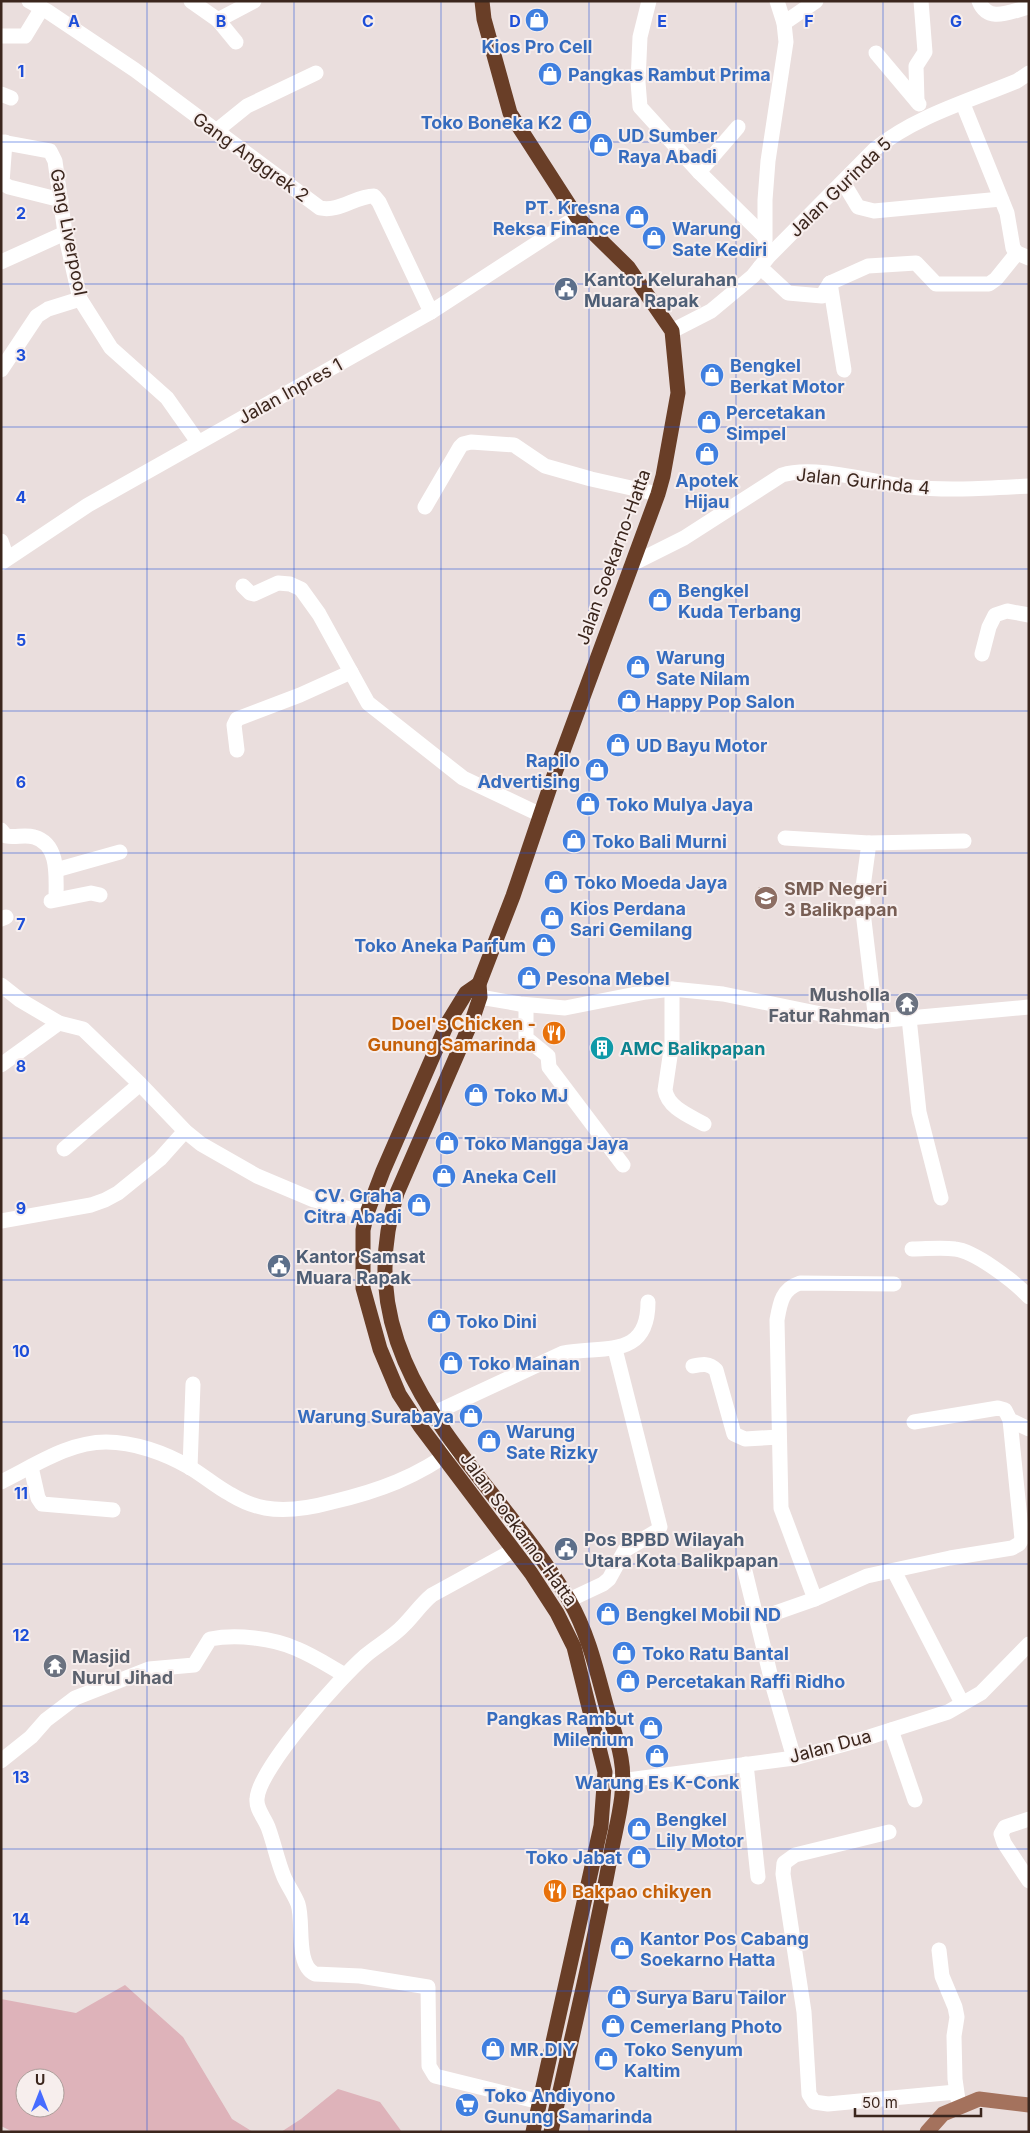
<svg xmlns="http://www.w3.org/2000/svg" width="1030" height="2133" font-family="Inter,sans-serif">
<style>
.green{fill:#deb3ba;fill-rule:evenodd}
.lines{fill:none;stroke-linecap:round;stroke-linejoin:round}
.minor{stroke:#fff;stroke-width:15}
.major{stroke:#a4725d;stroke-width:15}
.highway{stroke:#693e27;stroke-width:15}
.grid{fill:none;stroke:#1d4ed8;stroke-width:1;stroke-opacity:0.55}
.labels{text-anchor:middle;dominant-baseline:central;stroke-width:4;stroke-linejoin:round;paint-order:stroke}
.shop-label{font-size:18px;font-weight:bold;fill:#366cbe;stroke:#f7eeed;text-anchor:start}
.street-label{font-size:18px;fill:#3b261d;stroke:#f7eeed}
.service-label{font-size:18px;font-weight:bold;fill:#4e5e75;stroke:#f7eeed;text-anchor:start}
.education-label{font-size:18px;font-weight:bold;fill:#785e54;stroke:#f7eeed;text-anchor:start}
.worship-label{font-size:18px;font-weight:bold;fill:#5b616d;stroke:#f7eeed;text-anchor:end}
.food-label{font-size:18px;font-weight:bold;fill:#c56008;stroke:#f7eeed;text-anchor:end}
.culture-label{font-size:18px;font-weight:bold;fill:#0d838f;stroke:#f7eeed;text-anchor:start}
.grid-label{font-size:16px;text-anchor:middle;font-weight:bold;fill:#1d4ed8;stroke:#f7eeed;stroke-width:4;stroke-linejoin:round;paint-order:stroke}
</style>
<rect width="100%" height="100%" fill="#eadedd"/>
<g class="green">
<path d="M125 1985 183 2037 232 2119 253 2132H13L1 2126V1999L76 2013ZM25 2078H55V2108H25Z"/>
<polygon points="338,2089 380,2102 402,2132 281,2132 301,2119"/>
</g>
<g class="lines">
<g class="minor">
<path d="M29 1 47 11 135 70 320 208C340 212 355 196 374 196L379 202 431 312"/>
<polyline points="191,1 218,20 254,1"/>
<polyline points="649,1 640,37 638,82 640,107 699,172 764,236"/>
<path d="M979 1C988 24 1011 11 1029 7"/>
<polyline points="218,20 236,42"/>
<polyline points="784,23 816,1"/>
<polyline points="1,36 25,36 42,8"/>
<polyline points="876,53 919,104"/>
<polyline points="1,94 11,98"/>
<polyline points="917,101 916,66 925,52 921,1"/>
<polyline points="963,104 1007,213 1013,248 1017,253 1029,258"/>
<polyline points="216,131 247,106 316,73"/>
<polyline points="1,142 50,151 55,161 65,233 80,299 111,348 167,398 198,442"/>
<polyline points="5,142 2,183 9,187 61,200"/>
<polyline points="699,172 738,127"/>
<polyline points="843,182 858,207 874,211 1001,199"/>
<polyline points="765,241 765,200 768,161 786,42 784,23 777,1"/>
<polyline points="1,262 65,233"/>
<polyline points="760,267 788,293 822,296 830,283 868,266 916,263 936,284 989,284 996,279 1017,253"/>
<polyline points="830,283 844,370"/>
<path d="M672 331 711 311 753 276 768 257 875 149C916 116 969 101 1017 81L1029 73"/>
<polyline points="1,370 37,316 48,309 80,299"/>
<polyline points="425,507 460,447 463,444 471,442 514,445 545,466 591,479 658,494"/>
<polyline points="1,541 7,558"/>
<polyline points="1,563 88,505 431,312 577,217"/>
<path d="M632 564 684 538 782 475C815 464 875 483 910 487 949 491 990 488 1029 486"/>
<polyline points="243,586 250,593 254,594 278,583 290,584 301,589 319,614 368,703 463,778 541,815"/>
<polyline points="982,654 989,627 995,615 1007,611 1029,615"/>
<polyline points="237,750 234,725 237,719 300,695 351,672"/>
<path d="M1 830 6 836C16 838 24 834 34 837 60 844 56 878 56 899"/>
<polyline points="785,838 869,843"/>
<polyline points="56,870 120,852"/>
<polyline points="51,901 91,893 100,895"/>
<polyline points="1,919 6,917"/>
<polyline points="1,985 20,1000 59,1023 83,1029 140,1084 185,1131 201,1144 257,1176 314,1200 367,1213"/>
<path d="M672 989V1043L665 1090C668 1108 690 1116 704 1124"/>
<polyline points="469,994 480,997 520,1004 565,1008 646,992 672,989 723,994 831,1016 876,1021 1029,1007"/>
<polyline points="526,1005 526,1038 548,1056 549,1067 623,1165"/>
<polyline points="909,1018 919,1112 941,1198"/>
<polyline points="876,1021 863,912 863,887 869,843 964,841"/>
<polyline points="1,1065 59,1023"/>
<polyline points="64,1149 140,1084"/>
<polyline points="1,1221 91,1205 105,1200 118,1193 160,1159 185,1131"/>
<path d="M912 1249C926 1249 941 1247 955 1249 975 1251 1015 1282 1029 1297"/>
<path d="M693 1366C703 1364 709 1363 716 1370L734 1434 745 1439 779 1437"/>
<path d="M432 1414 563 1353C603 1345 648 1360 648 1302"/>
<polyline points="914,1422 998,1408 1005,1410 1010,1420 1029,1429"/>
<polyline points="31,1467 38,1498 42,1504 113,1510"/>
<polyline points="190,1468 193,1384"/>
<path d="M1 1482C34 1466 68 1442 106 1442 134 1442 165 1453 189 1467 203 1475 215 1486 230 1494 240 1500 253 1506 265 1508 288 1512 310 1508 332 1502 379 1491 417 1477 456 1448"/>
<path d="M514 1550 432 1595C421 1604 414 1615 404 1625 393 1637 378 1645 365 1656 341 1677 258 1769 257 1799 256 1809 264 1817 268 1827 274 1843 277 1860 284 1877 288 1886 294 1894 298 1904 304 1922 295 1965 315 1974L360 1976 428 1987 429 2066 435 2076 540 2102"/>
<polyline points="743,1563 774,1690 794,1758"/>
<polyline points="894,1571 962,1703"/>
<path d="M815 1599 781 1508 777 1320C780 1303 782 1289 800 1283L894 1284"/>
<polyline points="569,1600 603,1584 609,1579 625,1550 657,1531 660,1527 615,1349"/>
<polyline points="758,1619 815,1599 867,1576 950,1558 1012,1548 1019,1544 1022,1539 1010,1420"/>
<polyline points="891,1730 915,1800"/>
<path d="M1 1761 31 1737 46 1720 75 1698 149 1669 194 1665 210 1639C236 1634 273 1638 297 1649 314 1656 329 1666 345 1675"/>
<polyline points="746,1764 758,1877"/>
<polyline points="605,1783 794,1758 863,1739 948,1712 981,1693 1029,1644"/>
<polyline points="1029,1819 1005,1827 1001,1834 1004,1843 1029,1881"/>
<polyline points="889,1832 795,1855 784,1863 783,1874 804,2012 809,2094 814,2102 828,2104 956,2092"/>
<polyline points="939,1950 942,1976 955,2007 957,2017 954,2036 955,2079 958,2100"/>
</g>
<polyline class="major" points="927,2132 943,2114 979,2099 1029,2105"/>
<g class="highway">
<path d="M482 1 484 19 510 113 577 217 628 267 672 331 678 393 663 476 658 494 552 781 513 896 479 984 480 997 473 1018 397 1193C342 1370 489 1466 569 1600 588 1633 596 1668 606 1705 611 1722 618 1740 621 1758 627 1790 617 1822 611 1853 594 1947 571 2039 551 2132"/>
<polyline points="479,984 466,993 447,1024 383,1171 367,1213 363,1230 363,1288 380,1349 399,1394 420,1426 531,1573 557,1613 574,1647 605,1772 601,1826 533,2132"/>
</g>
</g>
<path class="grid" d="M147 1V2132M294 1V2132M441 1V2132M589 1V2132M736 1V2132M883 1V2132M1 142H1029M1 284H1029M1 427H1029M1 569H1029M1 711H1029M1 853H1029M1 995H1029M1 1138H1029M1 1280H1029M1 1422H1029M1 1564H1029M1 1706H1029M1 1849H1029M1 1991H1029"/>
<defs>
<g id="shop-disc" transform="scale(1.25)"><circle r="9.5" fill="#3f7fe0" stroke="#f7eeed"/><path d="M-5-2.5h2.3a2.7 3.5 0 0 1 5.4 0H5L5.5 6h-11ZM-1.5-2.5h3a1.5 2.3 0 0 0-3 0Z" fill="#fff"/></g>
<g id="civic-disc" transform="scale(1.25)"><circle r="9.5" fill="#5c6f8a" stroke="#f7eeed"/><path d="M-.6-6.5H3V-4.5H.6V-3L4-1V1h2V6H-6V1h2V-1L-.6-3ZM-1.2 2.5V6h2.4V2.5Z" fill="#fff"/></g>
<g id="school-disc" transform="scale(1.25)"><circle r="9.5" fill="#8d6e63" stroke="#f7eeed"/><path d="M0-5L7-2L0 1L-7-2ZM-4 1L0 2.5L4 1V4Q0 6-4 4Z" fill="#fff"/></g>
<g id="temple-disc" transform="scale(1.25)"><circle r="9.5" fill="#6b7280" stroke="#f7eeed"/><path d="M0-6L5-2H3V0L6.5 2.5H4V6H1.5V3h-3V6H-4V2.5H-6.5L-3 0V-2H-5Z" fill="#fff"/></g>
<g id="restaurant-disc" transform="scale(1.25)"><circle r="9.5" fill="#e8710a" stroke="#f7eeed"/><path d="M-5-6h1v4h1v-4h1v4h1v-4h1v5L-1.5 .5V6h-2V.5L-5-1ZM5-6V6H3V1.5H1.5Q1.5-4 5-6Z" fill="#fff"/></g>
<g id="building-disc" transform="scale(1.25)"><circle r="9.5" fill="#0f9aa8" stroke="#f7eeed"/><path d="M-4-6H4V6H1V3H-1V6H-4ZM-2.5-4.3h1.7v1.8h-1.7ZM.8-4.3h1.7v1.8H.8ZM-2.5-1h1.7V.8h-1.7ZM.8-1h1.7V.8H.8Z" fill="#fff"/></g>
<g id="supermarket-disc" transform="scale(1.25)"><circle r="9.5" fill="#3f7fe0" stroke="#f7eeed"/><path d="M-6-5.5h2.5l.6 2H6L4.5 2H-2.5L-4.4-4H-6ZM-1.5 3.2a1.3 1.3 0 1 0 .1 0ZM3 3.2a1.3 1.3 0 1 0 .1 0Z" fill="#fff"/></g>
</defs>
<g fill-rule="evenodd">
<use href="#shop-disc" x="537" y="20"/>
<use href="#shop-disc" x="550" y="74"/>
<use href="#shop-disc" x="580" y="122"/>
<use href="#shop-disc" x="601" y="145"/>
<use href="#shop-disc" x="637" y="217"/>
<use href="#shop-disc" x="654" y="238"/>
<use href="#civic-disc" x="566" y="289"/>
<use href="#shop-disc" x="712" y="375"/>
<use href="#shop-disc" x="709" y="422"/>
<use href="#shop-disc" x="707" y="454"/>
<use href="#shop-disc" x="660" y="600"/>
<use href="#shop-disc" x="638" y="667"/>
<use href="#shop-disc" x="629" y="701"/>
<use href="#shop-disc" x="618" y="745"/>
<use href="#shop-disc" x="597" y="770"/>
<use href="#shop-disc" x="588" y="804"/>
<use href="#shop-disc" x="574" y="841"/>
<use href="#shop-disc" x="556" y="882"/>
<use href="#school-disc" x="766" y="898"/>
<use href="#shop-disc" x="552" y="918"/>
<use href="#shop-disc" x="544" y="945"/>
<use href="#shop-disc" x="529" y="978"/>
<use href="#temple-disc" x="907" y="1004"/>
<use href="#restaurant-disc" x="554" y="1033"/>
<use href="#building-disc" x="602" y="1048"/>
<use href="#shop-disc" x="476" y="1095"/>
<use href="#shop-disc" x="447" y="1143"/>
<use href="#shop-disc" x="444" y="1176"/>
<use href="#shop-disc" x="419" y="1205"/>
<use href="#civic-disc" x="279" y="1266"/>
<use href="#shop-disc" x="439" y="1321"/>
<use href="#shop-disc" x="451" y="1363"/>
<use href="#shop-disc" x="471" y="1416"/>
<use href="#shop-disc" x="489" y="1441"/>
<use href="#civic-disc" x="566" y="1549"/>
<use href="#shop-disc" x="608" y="1614"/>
<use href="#shop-disc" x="624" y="1653"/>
<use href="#temple-disc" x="55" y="1666"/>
<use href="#shop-disc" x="628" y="1681"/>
<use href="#shop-disc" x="651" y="1728"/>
<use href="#shop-disc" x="657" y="1756"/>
<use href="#shop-disc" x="639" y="1829"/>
<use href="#shop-disc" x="639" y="1857"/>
<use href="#restaurant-disc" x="555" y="1891"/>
<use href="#shop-disc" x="622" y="1948"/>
<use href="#shop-disc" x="619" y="1997"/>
<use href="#shop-disc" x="613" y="2026"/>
<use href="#shop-disc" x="493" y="2049"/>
<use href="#shop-disc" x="606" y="2059"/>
<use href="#supermarket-disc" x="467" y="2105"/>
</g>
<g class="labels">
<g class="shop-label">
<text x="537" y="46" text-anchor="middle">Kios Pro Cell</text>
<text x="568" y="74">Pangkas Rambut Prima</text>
<text x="562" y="122" text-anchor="end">Toko Boneka K2</text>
<text x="618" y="135">UD Sumber<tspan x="618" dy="21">Raya Abadi</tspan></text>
<text x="620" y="207" text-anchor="end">PT. Kresna<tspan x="620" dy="21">Reksa Finance</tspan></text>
<text x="672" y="228">Warung<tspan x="672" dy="21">Sate Kediri</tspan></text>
<text x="730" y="365">Bengkel<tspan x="730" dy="21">Berkat Motor</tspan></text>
<text x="726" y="412">Percetakan<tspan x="726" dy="21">Simpel</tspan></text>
<text x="707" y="480" text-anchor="middle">Apotek<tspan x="707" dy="21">Hijau</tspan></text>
<text x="678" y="590">Bengkel<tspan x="678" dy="21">Kuda Terbang</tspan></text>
<text x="656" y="657">Warung<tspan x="656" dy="21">Sate Nilam</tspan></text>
<text x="646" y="701">Happy Pop Salon</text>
<text x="636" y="745">UD Bayu Motor</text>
<text x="580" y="760" text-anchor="end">Rapilo<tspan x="580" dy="21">Advertising</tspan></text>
<text x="606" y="804">Toko Mulya Jaya</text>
<text x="592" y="841">Toko Bali Murni</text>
<text x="574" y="882">Toko Moeda Jaya</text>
<text x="570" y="908">Kios Perdana<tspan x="570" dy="21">Sari Gemilang</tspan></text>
<text x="526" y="945" text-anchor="end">Toko Aneka Parfum</text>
<text x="546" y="978">Pesona Mebel</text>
<text x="494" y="1095">Toko MJ</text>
<text x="464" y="1143">Toko Mangga Jaya</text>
<text x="462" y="1176">Aneka Cell</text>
<text x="402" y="1195" text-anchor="end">CV. Graha<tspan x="402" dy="21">Citra Abadi</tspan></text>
<text x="456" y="1321">Toko Dini</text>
<text x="468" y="1363">Toko Mainan</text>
<text x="454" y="1416" text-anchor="end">Warung Surabaya</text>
<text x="506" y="1431">Warung<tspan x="506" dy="21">Sate Rizky</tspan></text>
<text x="626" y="1614">Bengkel Mobil ND</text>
<text x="642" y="1653">Toko Ratu Bantal</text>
<text x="646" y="1681">Percetakan Raffi Ridho</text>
<text x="634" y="1718" text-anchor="end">Pangkas Rambut<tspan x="634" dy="21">Milenium</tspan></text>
<text x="657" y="1782" text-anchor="middle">Warung Es K-Conk</text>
<text x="656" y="1819">Bengkel<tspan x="656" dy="21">Lily Motor</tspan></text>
<text x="622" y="1857" text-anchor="end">Toko Jabat</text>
<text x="640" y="1938">Kantor Pos Cabang<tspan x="640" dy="21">Soekarno Hatta</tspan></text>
<text x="636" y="1997">Surya Baru Tailor</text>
<text x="630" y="2026">Cemerlang Photo</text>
<text x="510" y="2049">MR.DIY</text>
<text x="624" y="2049">Toko Senyum<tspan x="624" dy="21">Kaltim</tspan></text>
<text x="484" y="2095">Toko Andiyono<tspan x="484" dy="21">Gunung Samarinda</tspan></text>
</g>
<g class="street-label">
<text transform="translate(251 157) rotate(36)">Gang Anggrek 2</text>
<text transform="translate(840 187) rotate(-44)">Jalan Gurinda 5</text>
<text transform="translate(69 232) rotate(79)">Gang Liverpool</text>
<text transform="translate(290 391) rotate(-29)">Jalan Inpres 1</text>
<text transform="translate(863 481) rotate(6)">Jalan Gurinda 4</text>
<text transform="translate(613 557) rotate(-70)">Jalan Soekarno-Hatta</text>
<text transform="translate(519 1529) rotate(54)">Jalan Soekarno-Hatta</text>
<text transform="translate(830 1746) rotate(-15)">Jalan Dua</text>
</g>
<g class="service-label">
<text x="584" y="279">Kantor Kelurahan<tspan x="584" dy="21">Muara Rapak</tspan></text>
<text x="296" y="1256">Kantor Samsat<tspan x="296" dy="21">Muara Rapak</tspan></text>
<text x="584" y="1539">Pos BPBD Wilayah<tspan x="584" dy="21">Utara Kota Balikpapan</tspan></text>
</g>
<g class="education-label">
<text x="784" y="888">SMP Negeri<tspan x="784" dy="21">3 Balikpapan</tspan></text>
</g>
<g class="worship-label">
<text x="890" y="994">Musholla<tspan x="890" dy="21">Fatur Rahman</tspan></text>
<text x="72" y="1656" text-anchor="start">Masjid<tspan x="72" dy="21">Nurul Jihad</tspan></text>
</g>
<g class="food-label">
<text x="536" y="1023">Doel's Chicken -<tspan x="536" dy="21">Gunung Samarinda</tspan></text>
<text x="572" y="1891" text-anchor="start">Bakpao chikyen</text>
</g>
<g class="culture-label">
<text x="620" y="1048">AMC Balikpapan</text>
</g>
</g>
<g class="grid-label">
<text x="74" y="27">A</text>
<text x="221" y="27">B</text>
<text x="368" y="27">C</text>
<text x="515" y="27">D</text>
<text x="662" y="27">E</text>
<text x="809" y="27">F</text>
<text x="956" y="27">G</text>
<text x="21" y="77">1</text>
<text x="21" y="219">2</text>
<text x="21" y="361">3</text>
<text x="21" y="503">4</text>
<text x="21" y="646">5</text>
<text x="21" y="788">6</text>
<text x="21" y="930">7</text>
<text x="21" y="1072">8</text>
<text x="21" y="1214">9</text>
<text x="21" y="1357">10</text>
<text x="21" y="1499">11</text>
<text x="21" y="1641">12</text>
<text x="21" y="1783">13</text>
<text x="21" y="1925">14</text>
</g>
<rect width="1030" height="2133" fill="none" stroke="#3b261d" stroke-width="5"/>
<g transform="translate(40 2093)"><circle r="24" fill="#f7eeed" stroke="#ac9e9a"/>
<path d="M0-4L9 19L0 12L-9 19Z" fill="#466bff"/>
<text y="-8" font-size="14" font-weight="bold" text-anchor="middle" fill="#3b261d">U</text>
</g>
<path d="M855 2108v8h126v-8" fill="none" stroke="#3b261d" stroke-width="2.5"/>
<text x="862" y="2108" font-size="15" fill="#3b261d" stroke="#f7eeed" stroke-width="4" paint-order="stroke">50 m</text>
</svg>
